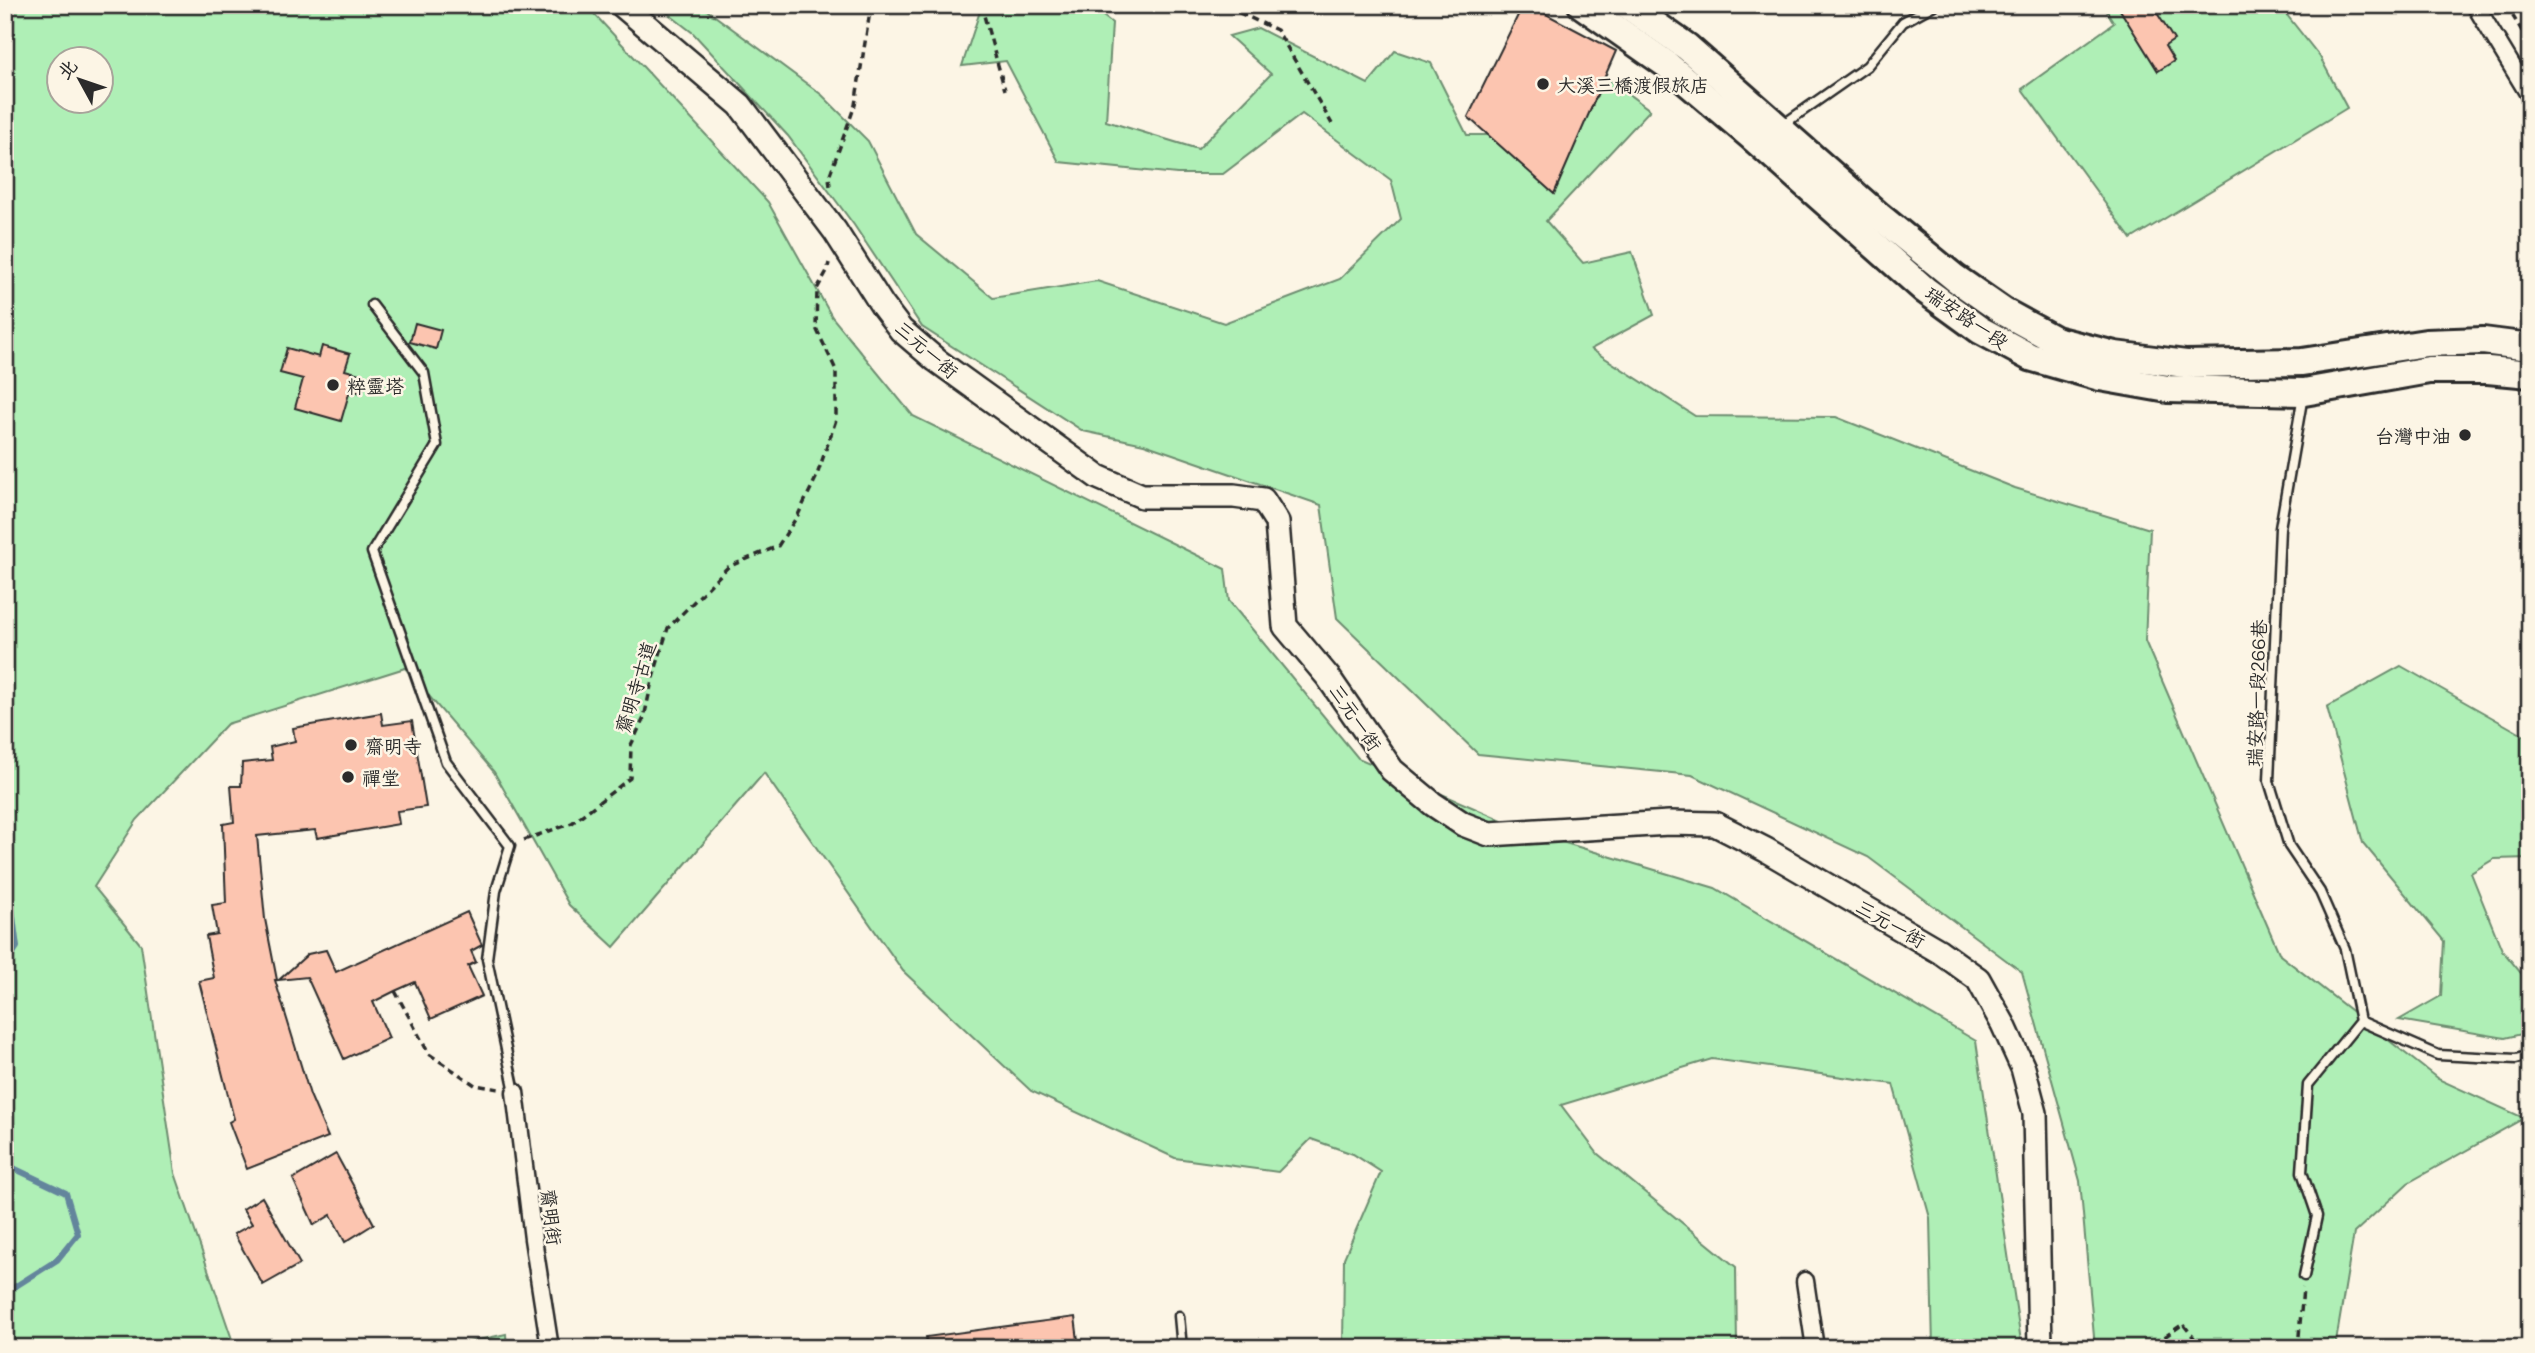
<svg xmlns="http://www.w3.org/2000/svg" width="2535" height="1353" font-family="Mali,'LXGW WenKai TC',sans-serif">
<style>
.green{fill:#afefb6;stroke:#6d8d70;stroke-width:2;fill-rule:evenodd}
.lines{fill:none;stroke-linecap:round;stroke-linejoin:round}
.stream{stroke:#63859c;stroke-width:6}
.building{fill:#fcc5b0;stroke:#2b2b2b;stroke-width:2}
.lane-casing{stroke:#2b2b2b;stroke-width:13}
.street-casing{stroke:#2b2b2b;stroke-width:21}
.secondary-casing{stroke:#2b2b2b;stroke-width:28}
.primary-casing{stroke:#2b2b2b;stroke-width:32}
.path{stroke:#2b2b2b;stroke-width:3.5;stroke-dasharray:7 5;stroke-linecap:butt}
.lane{stroke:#fcf5e5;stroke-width:8}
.street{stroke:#fcf5e5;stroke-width:16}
.secondary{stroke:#fcf5e5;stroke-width:23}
.primary{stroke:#fcf5e5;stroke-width:26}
.poi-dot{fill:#2b2b2b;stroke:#fcf5e5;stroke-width:2.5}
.labels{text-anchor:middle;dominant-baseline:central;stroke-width:5;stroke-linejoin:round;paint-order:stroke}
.poi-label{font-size:19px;fill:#2b2b2b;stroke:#fcf5e5;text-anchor:start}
.street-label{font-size:19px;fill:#2b2b2b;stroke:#fcf5e5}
</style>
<rect width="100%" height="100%" fill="#fcf5e5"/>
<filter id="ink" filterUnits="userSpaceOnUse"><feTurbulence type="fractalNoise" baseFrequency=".0143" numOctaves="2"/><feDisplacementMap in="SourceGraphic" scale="14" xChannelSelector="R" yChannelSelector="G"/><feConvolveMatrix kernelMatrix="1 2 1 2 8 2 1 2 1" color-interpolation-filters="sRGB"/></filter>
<g filter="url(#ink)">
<g class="green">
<path d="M5 5H586L768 202 832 317 913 416 1225 569 1229 601 1358 758 1532 833 1715 888 1976 1041 2022 1348H1933L1930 1218 1893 1084 1712 1059 1561 1105 1598 1154 1736 1267 1737 1348H1343L1344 1258 1381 1172 1353 1154 1311 1139 1278 1172 1175 1158 1031 1091 903 971 764 773 614 947 569 905 494 772 405 668 227 724 137 820 94 887 141 945 175 1173 235 1348H5ZM60 60H102V102H60Z"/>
<polygon points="657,5 700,5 822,95 868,141 916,234 993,298 1097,281 1224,323 1340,279 1401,219 1391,180 1302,114 1223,174 1177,174 1059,162 1006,61 962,66 982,5 1089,5 1112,23 1106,121 1198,149 1271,74 1229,36 1258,28 1368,84 1395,51 1431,63 1467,135 1495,135 1550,37 1650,110 1546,221 1583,263 1632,252 1654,315 1591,349 1695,416 1836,417 2015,488 2150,529 2145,641 2280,955 2438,1079 2524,1118 2408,1183 2354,1233 2335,1348 2095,1348 2080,1181 2022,972 1868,857 1692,775 1478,754 1337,618 1321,505 1144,444 1083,431 922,327 854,225 788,136 693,33"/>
<polygon points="2103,5 2279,5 2320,57 2347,108 2131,239 2022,89 2114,23"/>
<polygon points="2401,666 2530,739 2530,858 2494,859 2471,873 2502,950 2530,984 2530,1032 2505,1038 2399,1020 2441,996 2444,941 2363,843 2327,707"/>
<polygon points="506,1334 507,1348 442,1348"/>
</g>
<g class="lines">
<g class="stream">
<polyline points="5,856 17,947 5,966"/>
<polyline points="5,1164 66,1193 78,1234 57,1260 5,1293"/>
<polyline points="5,1344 25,1348"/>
</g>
</g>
<g class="building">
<polygon points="1523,5 1529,5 1616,51 1554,194 1468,117"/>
<polygon points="2117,5 2152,5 2174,40 2165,46 2174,61 2158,71"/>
<polygon points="415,323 441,330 436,349 410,342"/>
<polygon points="322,346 350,354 345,370 367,376 362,393 350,390 341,421 295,408 303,379 280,373 287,348 319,357"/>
<polygon points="381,713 383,725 412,721 426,807 397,811 399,824 317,838 315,830 257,836 265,919 277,980 275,980 310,1095 328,1137 247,1169 229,1122 234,1119 199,981 214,978 206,936 217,934 212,905 226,903 223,824 234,822 231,786 241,786 242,763 272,760 270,747 295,741 293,728"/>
<polygon points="467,912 482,945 471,951 476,962 468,966 482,996 431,1019 415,982 395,991 373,1002 389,1038 344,1059 307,977 279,980 308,954 326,950 336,972"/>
<polygon points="336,1154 374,1224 345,1242 331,1215 314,1225 293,1179"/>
<polygon points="262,1197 300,1264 263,1285 234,1234 252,1224 243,1209"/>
<polygon points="1075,1317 1079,1348 927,1348 926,1337"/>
</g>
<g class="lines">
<g class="lane-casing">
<g id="lane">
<polyline points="1781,126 1867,66 1903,22 1934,5"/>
<polyline points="372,305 424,373 437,445 372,552 446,762 510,846 496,891 487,959 515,1092"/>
<polyline points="2303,395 2280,528 2269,781 2289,846 2320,892 2345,949 2360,1021 2308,1085 2302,1172 2317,1216 2304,1276"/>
<polyline points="2360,1021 2438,1055 2516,1059 2530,1055"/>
<polyline points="1179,1316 1182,1348"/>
</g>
</g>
<g class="street-casing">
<g id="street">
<polyline points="2475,5 2530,96"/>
<polyline points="515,1092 533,1239 550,1348"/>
<polyline points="1805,1281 1815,1348"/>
</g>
</g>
<g class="secondary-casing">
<polyline id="secondary" points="622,5 740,105 835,231 882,305 901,330 936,360 1098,477 1142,496 1234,496 1263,500 1277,522 1285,626 1328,677 1392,770 1433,804 1463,824 1489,834 1669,823 1715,824 1766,850 1939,951 1978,979 2003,1024 2023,1068 2035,1113 2040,1348"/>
</g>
<g class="primary-casing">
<g id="primary">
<polyline points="1582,5 1666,64 1751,136 1925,290 1980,330 2030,357 2100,377 2168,389 2304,392 2429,370 2488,370 2530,374"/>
<polyline points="1627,5 1687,47 1879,216 1955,278 2004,312 2055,340 2115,355 2186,364 2302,362 2426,343 2483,341 2530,347"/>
</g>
</g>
<g class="path">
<polyline points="981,5 1005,90"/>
<polyline points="1133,5 1224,6 1277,30 1332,124"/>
<polyline points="2506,5 2530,44"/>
<polyline points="830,186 829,177 855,105 871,5"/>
<polyline points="524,840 572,823 630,778 631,745 644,718 652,681 668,628 728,567 778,546 798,515 816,478 836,420 836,370 816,328 817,289 827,271 829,263"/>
<polyline points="395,991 429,1054 475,1085 499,1089"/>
<polyline points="2162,1348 2163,1338 2183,1324 2202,1348"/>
<polyline points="2298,1348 2303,1288"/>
</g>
<use href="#lane" class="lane"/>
<use href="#street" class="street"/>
<use href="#secondary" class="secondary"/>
<use href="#primary" class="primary"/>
</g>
</g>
<g class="poi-dot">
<circle cx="1543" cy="84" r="7"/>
<circle cx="333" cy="385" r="7"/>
<circle cx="2465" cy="435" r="7"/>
<circle cx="351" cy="745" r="7"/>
<circle cx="348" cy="777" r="7"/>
</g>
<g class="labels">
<g class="poi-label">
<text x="1557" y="84">大溪三橋渡假旅店</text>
<text x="347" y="385">粹靈塔</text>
<text x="2451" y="435" text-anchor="end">台灣中油</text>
<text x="365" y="745">齋明寺</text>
<text x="362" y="777">禪堂</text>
</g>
<g class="street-label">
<text transform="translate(1967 317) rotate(34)">瑞安路一段</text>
<text transform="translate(927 349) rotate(41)">三元一街</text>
<text transform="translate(635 687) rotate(-73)">齋明寺古道</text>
<text transform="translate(2256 693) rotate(-88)">瑞安路一段266巷</text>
<text transform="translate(1356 717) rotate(56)">三元一街</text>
<text transform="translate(1891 923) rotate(30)">三元一街</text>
<text transform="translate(552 1217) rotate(83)">齋明街</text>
</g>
</g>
<rect width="2535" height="1353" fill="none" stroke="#fcf5e5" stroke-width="28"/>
<rect x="14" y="14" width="2507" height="1325" fill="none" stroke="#2b2b2b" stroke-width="2.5" filter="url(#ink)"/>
<g transform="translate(80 80) rotate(310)"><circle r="33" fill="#fcf5e5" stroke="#a8a49b" stroke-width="2"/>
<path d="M0-5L12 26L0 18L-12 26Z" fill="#2b2b2b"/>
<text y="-10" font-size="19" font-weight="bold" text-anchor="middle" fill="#2b2b2b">北</text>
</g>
</svg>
